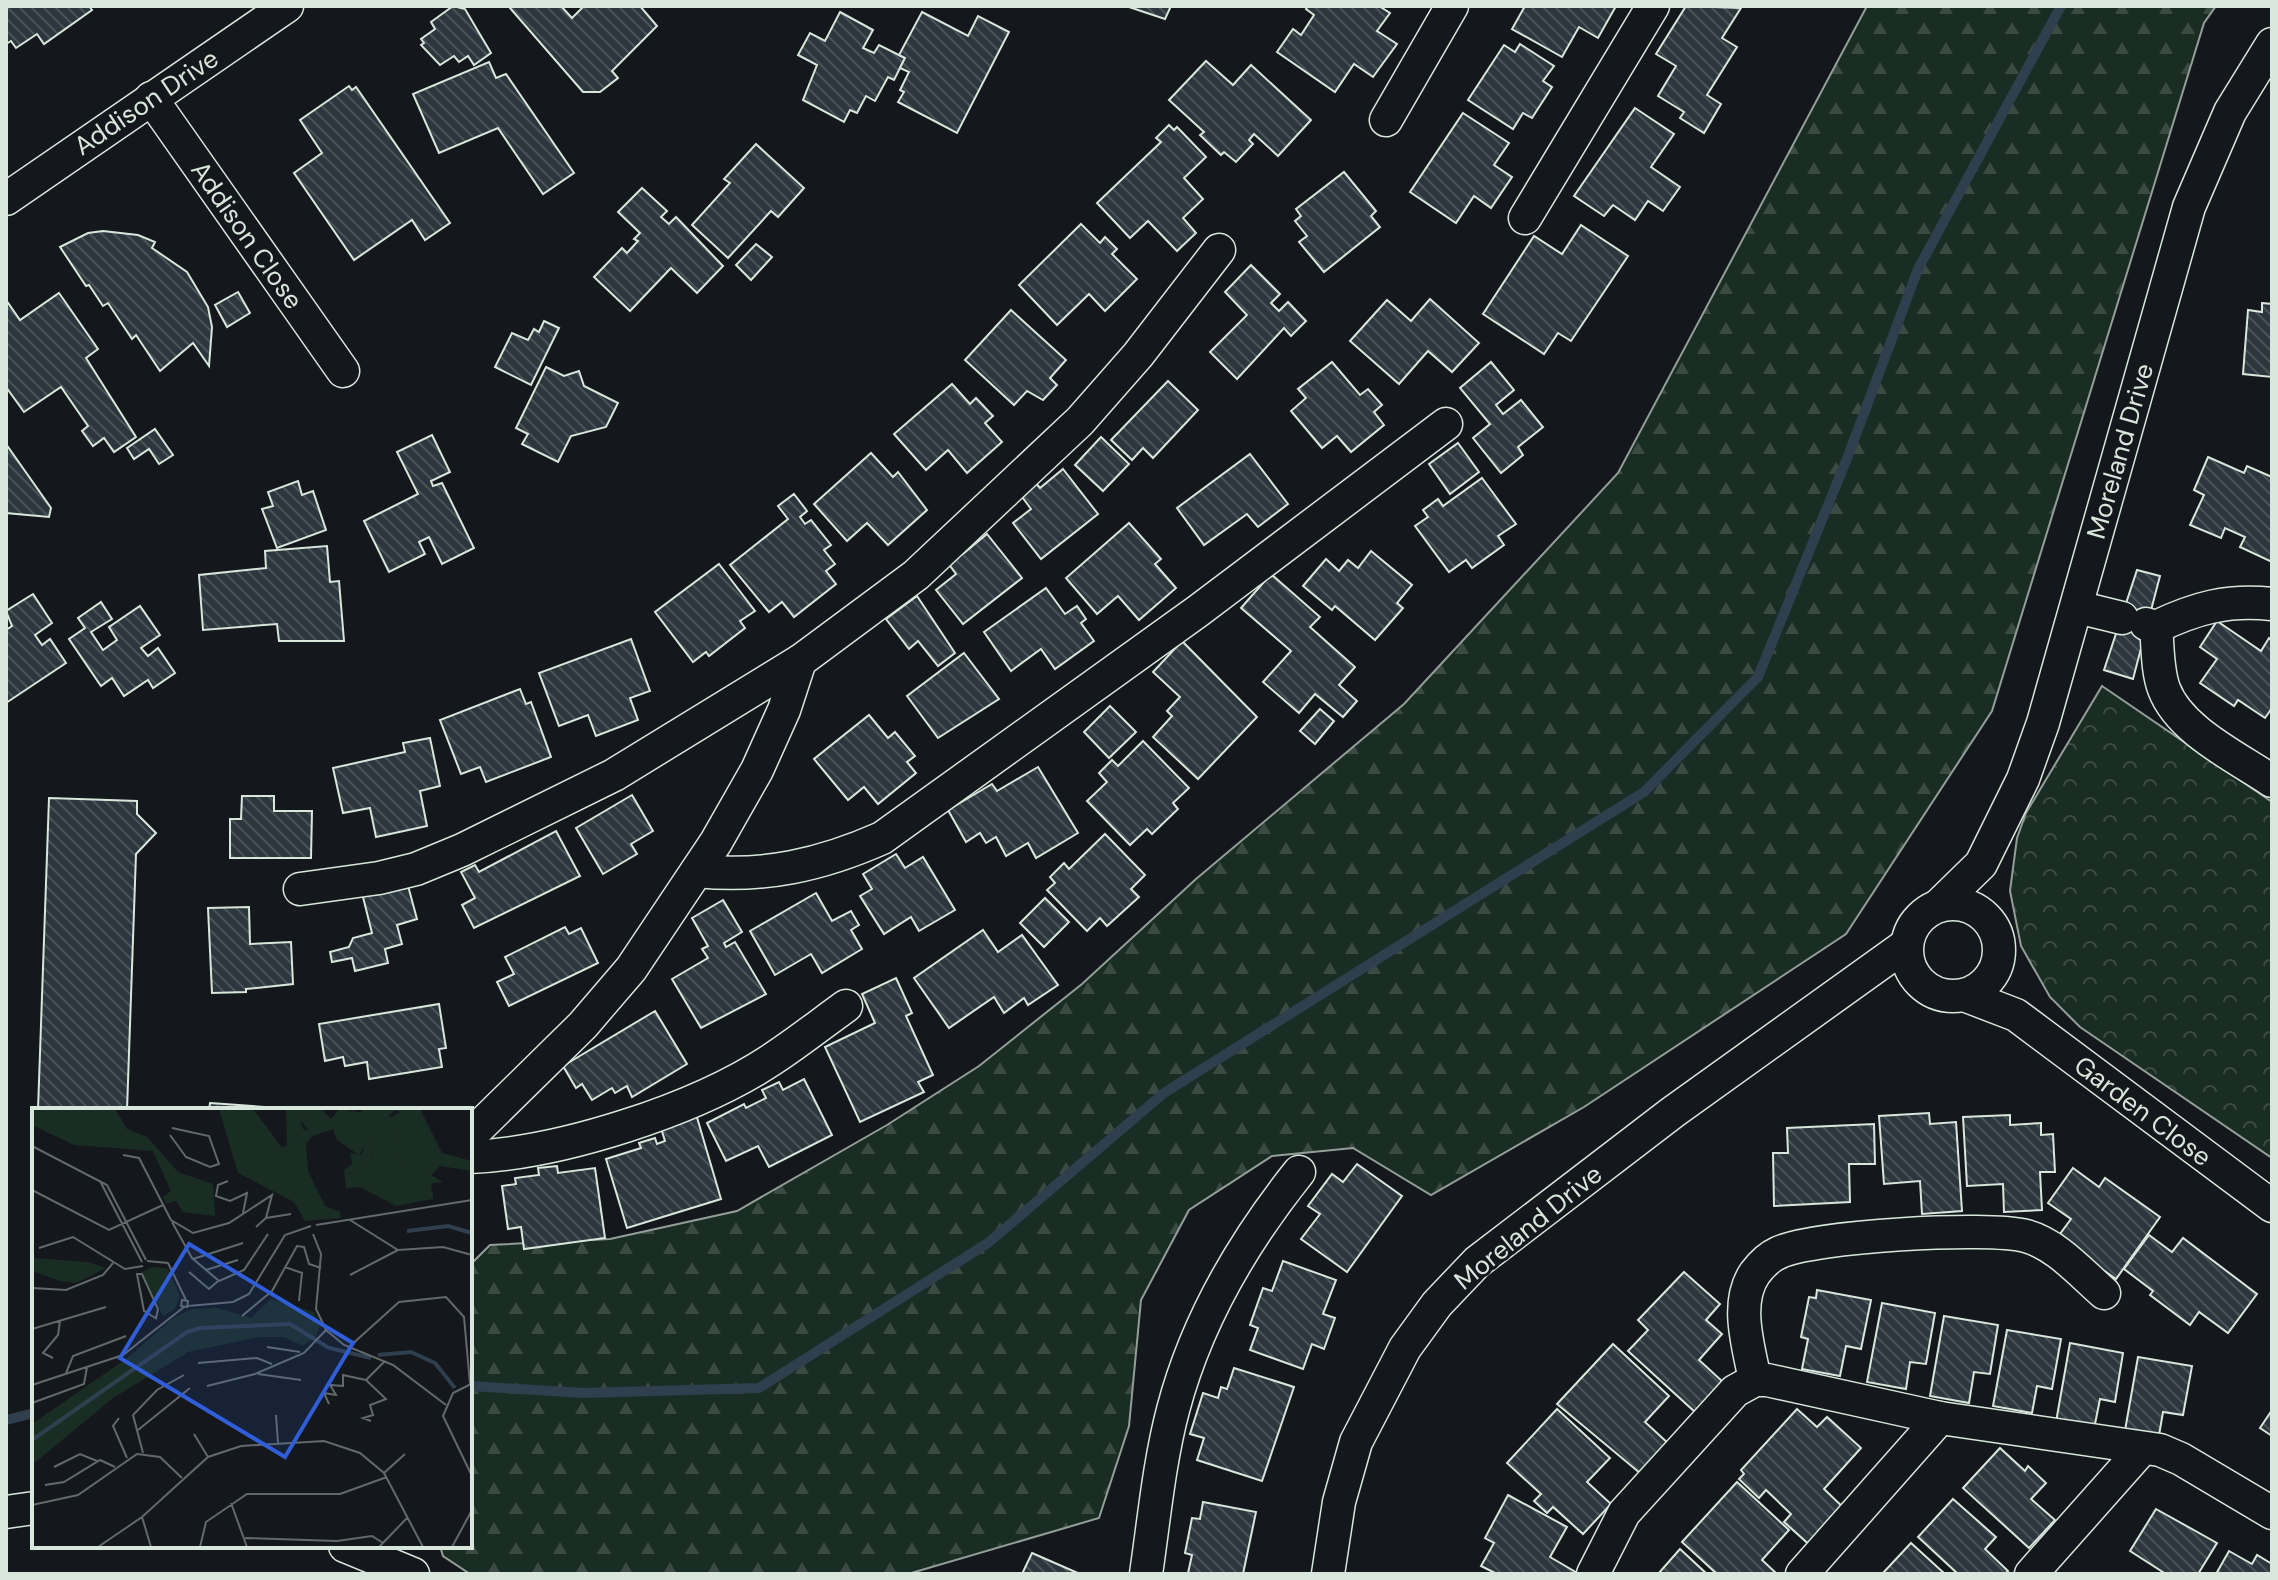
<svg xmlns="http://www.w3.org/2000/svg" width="2278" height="1580" font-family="'DM Sans',sans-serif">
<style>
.forest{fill:url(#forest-firs);stroke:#939e99;stroke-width:2}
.park{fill:url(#park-crowns);stroke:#939e99;stroke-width:2}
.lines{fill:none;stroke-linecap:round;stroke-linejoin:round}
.stream{stroke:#2f3f4d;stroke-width:10}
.building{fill:url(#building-back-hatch);stroke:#d8e6dc;stroke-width:2}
.minor-casing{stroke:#d8e6dc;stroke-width:35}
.minor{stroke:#14181c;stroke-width:32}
.labels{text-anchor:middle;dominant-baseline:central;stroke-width:6;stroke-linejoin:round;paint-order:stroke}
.street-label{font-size:26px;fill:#d8e6dc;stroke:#14181c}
.inset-river{fill:none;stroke:#2f3f4d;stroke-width:4}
.inset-road{fill:none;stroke:#626a69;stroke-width:2}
.view{fill:#305dd8;fill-opacity:0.15;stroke:#305dd8;stroke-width:4}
.inset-edge{fill:none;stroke:#d8e6dc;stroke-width:4}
</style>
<defs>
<pattern id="forest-firs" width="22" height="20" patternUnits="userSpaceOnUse" patternTransform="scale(2)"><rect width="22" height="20" fill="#1a2d24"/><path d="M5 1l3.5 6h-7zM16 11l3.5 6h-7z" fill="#3b4b43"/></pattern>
<pattern id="park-crowns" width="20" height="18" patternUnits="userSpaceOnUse" patternTransform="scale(2)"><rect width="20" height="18" fill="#1a2d24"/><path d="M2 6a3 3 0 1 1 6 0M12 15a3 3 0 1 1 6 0" fill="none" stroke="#3b4b43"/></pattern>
<pattern id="building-back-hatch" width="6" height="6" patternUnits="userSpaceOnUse" patternTransform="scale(2)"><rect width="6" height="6" fill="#2c363c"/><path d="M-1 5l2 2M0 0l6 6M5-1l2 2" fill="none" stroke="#4a5358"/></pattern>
</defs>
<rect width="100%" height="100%" fill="#14181c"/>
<polygon class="forest" points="1867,6 2216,6 2204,23 1992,711 1846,934 1584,1107 1431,1195 1353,1148 1272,1156 1189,1210 1141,1300 1129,1426 1099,1518 908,1574 470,1574 443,1556 440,1546 470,1546 470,1265 490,1245 610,1239 737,1211 887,1125 979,1066 1082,984 1196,879 1404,704 1618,473"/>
<polygon class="park" points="2102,686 2272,802 2272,1158 2080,1027 2050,997 2021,946 2010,891 2017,838 2026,813"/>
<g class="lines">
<g class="stream">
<polyline points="470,1386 584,1393 759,1388 988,1243 1164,1093 1644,792 1758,677 1848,456 1918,269 2061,6"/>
<polyline points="6,1420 34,1413"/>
</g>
</g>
<g class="building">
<polygon points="6,6 89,6 92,10 44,44 37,34 16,48 11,41 6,44"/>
<polygon points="453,6 465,9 491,53 474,65 468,56 459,62 454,56 440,65 421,45 424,43 421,39 435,29 431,22"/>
<polygon points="512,6 561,6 572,18 584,6 640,6 657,26 612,71 618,78 600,92 583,92 510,8"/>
<polygon points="1126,6 1171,6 1165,19"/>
<polygon points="1308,6 1379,6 1390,13 1377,31 1397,44 1373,77 1354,64 1335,92 1277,52 1293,29 1301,35 1314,15 1306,9"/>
<polygon points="1525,6 1616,6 1598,38 1579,27 1562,57 1512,29"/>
<polygon points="1686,6 1741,8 1722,38 1737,47 1707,95 1721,104 1704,133 1680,118 1684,112 1658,96 1676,66 1656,54"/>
<polygon points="840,12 873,30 863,48 874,53 879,45 905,58 894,80 888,77 875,101 866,96 857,113 850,110 844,122 803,100 817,65 798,55 810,33 825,41"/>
<polygon points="922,12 968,36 978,16 1009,32 957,133 898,102 904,92 900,90 909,72 900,68 905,58 899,55"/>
<polygon points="1520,44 1554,66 1543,81 1552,87 1532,118 1523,113 1513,129 1468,100 1504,45 1515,52"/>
<polygon points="1206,61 1233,85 1251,65 1311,120 1278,156 1254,134 1249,140 1253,144 1236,162 1224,152 1221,155 1200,135 1204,132 1169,100"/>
<polygon points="489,62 496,78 506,74 574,173 543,194 498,128 439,153 413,94"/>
<polygon points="349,86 352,90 356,87 450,223 425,240 412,220 354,260 294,173 322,153 300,120"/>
<polygon points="1635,108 1674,134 1651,167 1680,187 1663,211 1648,201 1635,220 1613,205 1604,216 1574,196"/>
<polygon points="1463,113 1509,143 1494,165 1512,177 1491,208 1474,196 1456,223 1410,192"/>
<polygon points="1169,125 1174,130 1177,127 1206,157 1184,178 1203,199 1183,218 1196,233 1177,251 1148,221 1130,238 1097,203 1161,142 1156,138"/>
<polygon points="756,144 804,188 778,217 771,211 728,258 692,225 730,183 724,179"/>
<polygon points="1344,172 1376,211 1371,216 1380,227 1324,272 1299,242 1307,236 1295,221 1301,216 1296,209"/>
<polygon points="642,188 667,211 661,217 669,224 676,217 723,266 697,293 671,268 630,311 594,277 622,248 627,253 638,241 634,239 640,233 618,212"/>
<polygon points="1081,224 1100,243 1105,237 1117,249 1112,254 1137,279 1105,311 1089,294 1057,325 1019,285"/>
<polygon points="1581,225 1628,256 1571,341 1558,333 1544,354 1483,314 1534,236 1562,254"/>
<polygon points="103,231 138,235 155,242 152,248 187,272 208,307 212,327 209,366 193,343 160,371 136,335 132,339 108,303 103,306 89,285 86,286 60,247 88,233"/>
<polygon points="756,244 772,257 751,280 736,265"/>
<polygon points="1251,265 1280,294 1271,303 1279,311 1288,302 1306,321 1291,336 1284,328 1237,379 1210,352 1247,315 1225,292"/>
<polygon points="238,292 250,313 227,327 215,305"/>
<polygon points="59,293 98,349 86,358 136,437 114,452 104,438 93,446 82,431 88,426 61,387 24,412 6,387 6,300 20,320"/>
<polygon points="1430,299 1479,343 1452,372 1428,351 1399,384 1350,341 1387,300 1411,321"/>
<polygon points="2262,303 2272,304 2272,377 2243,374 2248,310 2262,312"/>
<polygon points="1011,310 1066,360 1050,378 1057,385 1043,400 1027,391 1014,405 965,360"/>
<polygon points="544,321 559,328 531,385 495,367 512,333 528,340 534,329 539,332"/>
<polygon points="1332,362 1360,395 1368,389 1382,405 1374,412 1384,425 1351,452 1337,436 1322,448 1291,411 1306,398 1298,389"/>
<polygon points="1491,362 1514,390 1496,405 1503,414 1521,400 1543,427 1518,447 1523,455 1501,473 1473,438 1490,424 1460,388"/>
<polygon points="546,367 564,376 579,371 584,386 618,403 606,427 571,436 558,462 522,444 528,434 516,428"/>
<polygon points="1168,381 1198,410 1153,458 1143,448 1132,460 1111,440"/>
<polygon points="952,384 970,404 976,398 993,416 985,423 1002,442 967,473 948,450 926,470 894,434"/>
<polygon points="155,429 173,455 159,464 149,449 134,459 127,448"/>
<polygon points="432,435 450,472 431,481 433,486 442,483 474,548 442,564 429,537 419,542 425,554 389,572 364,521 418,494 397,452"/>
<polygon points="1101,437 1129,464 1103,491 1075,465"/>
<polygon points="1458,443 1479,472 1450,494 1429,464"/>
<polygon points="6,444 51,508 49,517 6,513"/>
<polygon points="871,453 893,477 898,472 927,510 888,545 867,523 847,541 814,504"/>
<polygon points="1250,454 1288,504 1258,527 1247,514 1204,545 1177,508"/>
<polygon points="2208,457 2244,473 2247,466 2272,477 2272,562 2240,547 2245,537 2225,528 2221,538 2190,525 2204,495 2194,490"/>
<polygon points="1063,469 1098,514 1041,559 1013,523 1031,509 1020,494 1035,482 1040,488"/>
<polygon points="1482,478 1516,524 1498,536 1504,545 1472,568 1466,560 1449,572 1415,526 1428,517 1423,510 1438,499 1443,506"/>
<polygon points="298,481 302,495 313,491 326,530 277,548 262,509 273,506 268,492"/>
<polygon points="794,494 807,511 800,517 805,524 811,520 831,545 824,550 835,564 826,571 836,584 794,617 782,602 769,612 730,565 788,519 778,506"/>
<polygon points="1129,523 1161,559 1155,564 1176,588 1139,620 1118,596 1097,614 1066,578"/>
<polygon points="987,534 1022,578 963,624 936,590 956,574 945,559 960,547 964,553"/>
<polygon points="327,546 330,582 339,581 344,641 279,641 277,624 203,630 199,575 266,568 265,551"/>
<polygon points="1371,551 1412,585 1397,603 1403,608 1375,640 1335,606 1332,610 1303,586 1326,559 1339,571 1348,560 1358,568"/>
<polygon points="719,564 755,611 740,621 745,628 709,656 706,652 693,662 655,612"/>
<polygon points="2137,570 2160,576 2133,679 2104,670"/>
<polygon points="1271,574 1320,617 1310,627 1355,667 1339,685 1357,701 1343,717 1315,694 1299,713 1263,682 1291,651 1241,608"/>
<polygon points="1046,588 1065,614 1077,606 1086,619 1081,623 1094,641 1055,669 1041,649 1011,671 984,632"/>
<polygon points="33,594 52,623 35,635 42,645 50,639 66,663 6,703 6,630 12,626 6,611"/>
<polygon points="917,596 955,653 938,666 918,641 909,649 886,619"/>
<polygon points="101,602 112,619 91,632 103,650 117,640 109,627 140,606 160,635 141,648 148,656 158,648 175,673 153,688 148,680 124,696 112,678 101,686 69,639 85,628 78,618"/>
<polygon points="2217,621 2261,651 2269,638 2272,641 2272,708 2265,718 2238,700 2234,706 2200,683 2217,659 2200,647"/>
<polygon points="631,639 650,691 630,698 638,720 596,736 588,715 559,726 539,673"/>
<polygon points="1182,641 1257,717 1198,779 1153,737 1172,716 1167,711 1180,697 1153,672"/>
<polygon points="964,653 999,699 938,738 907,696"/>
<polygon points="520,689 526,704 531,702 551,757 486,782 480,767 461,774 440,720"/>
<polygon points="1110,706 1136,732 1109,758 1084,732"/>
<polygon points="1320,709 1334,721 1315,744 1300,731"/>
<polygon points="869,715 888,738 895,732 915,756 907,762 916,773 878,804 864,787 848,800 814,759"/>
<polygon points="430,738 440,786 420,791 427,826 376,837 370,808 343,813 333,768 405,752 403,743"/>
<polygon points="1143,741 1189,788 1173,803 1178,809 1152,834 1147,829 1130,845 1087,801 1107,782 1099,773 1112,760 1118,766"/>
<polygon points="1038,767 1078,833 1036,858 1028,843 1006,856 996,837 986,843 980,833 966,842 948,810 992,784 997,791"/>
<polygon points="632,795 653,831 631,844 637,854 603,874 576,828"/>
<polygon points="242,796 274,796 274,811 312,811 311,858 230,858 230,819 241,819"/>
<polygon points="49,798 137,801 137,814 156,833 136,854 127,1110 38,1110"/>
<polygon points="556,831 580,876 474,928 462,905 475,898 461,872 475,865 479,872"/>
<polygon points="1105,834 1145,875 1131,889 1139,897 1107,926 1100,918 1087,931 1047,890 1055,883 1050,877 1064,863 1069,869"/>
<polygon points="896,854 905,868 923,857 955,910 919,931 911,917 884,934 860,896 872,889 863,874"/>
<polygon points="407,882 417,919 397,925 402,944 385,949 388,963 355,971 352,958 332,962 330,952 349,947 353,938 372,933 362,893"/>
<polygon points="816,893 832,921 851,911 859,925 851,930 862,949 822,973 811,954 775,975 750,931"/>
<polygon points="1045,898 1069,922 1044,947 1020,923"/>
<polygon points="723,900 742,932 724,943 726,947 735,942 766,994 701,1028 672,979 708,958 702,949 708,946 692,918"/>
<polygon points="249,907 250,944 291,942 293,984 246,989 246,992 212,993 208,908"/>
<polygon points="565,927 569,934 581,928 598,963 509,1006 497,982 514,974 505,957"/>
<polygon points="983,930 998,952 1022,935 1058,985 1028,1005 1024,998 1004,1013 994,997 949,1028 914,978"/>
<polygon points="896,978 912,1013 906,1016 933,1075 918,1082 924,1092 860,1122 825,1047 875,1023 862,994"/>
<polygon points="439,1004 446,1048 439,1049 442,1067 369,1079 367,1062 345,1066 343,1057 325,1061 319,1024"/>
<polygon points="655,1011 687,1064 632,1097 627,1086 615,1093 612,1088 592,1100 582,1084 576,1088 563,1066"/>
<polygon points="804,1079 832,1135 769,1167 758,1146 726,1161 707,1123 744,1104 746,1108 766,1098 762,1090 779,1082 783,1090"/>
<polygon points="210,1103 292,1109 209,1110"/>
<polygon points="1929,1113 1930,1124 1956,1122 1962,1211 1922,1214 1920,1181 1884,1184 1879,1116"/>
<polygon points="696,1114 721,1199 627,1228 606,1159 641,1148 639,1143 655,1138 657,1144 665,1141 660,1125"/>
<polygon points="2010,1115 2010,1125 2041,1123 2041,1135 2053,1134 2055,1172 2040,1172 2042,1210 2004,1212 2003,1184 1967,1186 1963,1117"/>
<polygon points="1874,1124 1875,1164 1849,1164 1850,1202 1774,1206 1773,1153 1788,1153 1787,1128"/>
<polygon points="1357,1164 1402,1196 1347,1272 1301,1239 1320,1214 1308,1206 1332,1174 1343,1182"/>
<polygon points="557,1166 558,1173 595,1168 605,1238 524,1249 521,1227 508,1229 502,1186 516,1184 515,1178 539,1175 538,1168"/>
<polygon points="2073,1168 2099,1187 2105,1178 2160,1217 2116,1279 2057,1238 2071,1219 2048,1203"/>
<polygon points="2149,1235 2172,1252 2183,1238 2257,1294 2228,1333 2199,1312 2190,1325 2150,1295 2153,1291 2124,1269"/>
<polygon points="1283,1261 1336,1280 1323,1314 1335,1318 1324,1349 1312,1344 1303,1369 1250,1350 1258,1328 1250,1325 1263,1288 1272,1291"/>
<polygon points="1684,1272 1720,1304 1706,1320 1722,1334 1699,1360 1723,1382 1695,1412 1628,1351 1648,1330 1638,1320"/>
<polygon points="1817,1290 1871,1300 1861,1349 1846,1346 1840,1376 1802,1369 1808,1339 1801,1337 1809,1297 1816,1298"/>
<polygon points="1882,1303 1935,1313 1926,1364 1910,1362 1906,1389 1867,1382"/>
<polygon points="1944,1316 1998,1325 1990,1374 1974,1372 1969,1403 1930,1396"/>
<polygon points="2007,1330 2061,1339 2052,1389 2037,1386 2032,1413 1993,1406"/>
<polygon points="2070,1343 2123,1353 2115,1402 2100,1399 2094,1429 2056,1422"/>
<polygon points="1613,1344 1669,1396 1645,1422 1669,1444 1641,1474 1557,1404"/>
<polygon points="2138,1357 2192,1366 2183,1415 2163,1412 2158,1441 2124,1436"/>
<polygon points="1234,1368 1294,1387 1262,1481 1197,1460 1204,1438 1190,1434 1203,1393 1218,1398 1221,1387 1227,1389"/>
<polygon points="1557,1409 1610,1458 1587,1482 1611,1504 1583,1534 1553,1507 1547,1513 1534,1501 1541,1494 1507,1463"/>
<polygon points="1797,1409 1817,1427 1827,1417 1861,1448 1824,1489 1848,1512 1813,1548 1784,1522 1791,1514 1766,1490 1759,1498 1739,1479 1744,1474 1741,1470"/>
<polygon points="2272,1410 2272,1436 2260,1428"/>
<polygon points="2000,1448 2025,1471 2028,1466 2046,1483 2031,1499 2055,1520 2029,1548 1963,1488"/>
<polygon points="1737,1482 1789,1530 1762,1560 1777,1574 1717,1574 1682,1542"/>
<polygon points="1508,1495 1567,1527 1550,1557 1579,1574 1497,1574 1481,1566 1494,1543 1485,1538"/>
<polygon points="1953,1499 1996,1537 1985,1549 2008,1571 2005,1574 1958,1574 1918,1537"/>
<polygon points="1203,1502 1256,1512 1243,1574 1188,1573 1192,1555 1185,1553 1192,1518 1200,1519"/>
<polygon points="2156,1509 2217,1543 2198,1574 2166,1574 2130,1551"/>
<polygon points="1911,1543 1945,1574 1882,1574"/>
<polygon points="1680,1549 1707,1574 1658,1574"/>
<polygon points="2229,1551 2252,1564 2257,1555 2272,1564 2272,1574 2216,1574"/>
<polygon points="1032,1553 1080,1574 1022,1574"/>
</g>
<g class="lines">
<g class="minor-casing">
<g id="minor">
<polyline points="151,98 343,371"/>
<polyline points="1386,120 1452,6"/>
<polyline points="6,199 287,6"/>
<polyline points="1525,218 1653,6"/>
<polyline points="2077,607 2122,618"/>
<path d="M2146 624 2156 627C2196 608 2228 599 2272 604"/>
<path d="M2156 627C2158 647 2157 670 2164 689 2180 731 2237 757 2272 781"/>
<path d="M697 871C763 878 821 865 882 838L1198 611 1446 424"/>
<polyline points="300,889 379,878 416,869 462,850 614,775 800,661"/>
<circle cx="1953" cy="950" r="46"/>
<polyline points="1939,905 1981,864 2023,779 2043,723 2189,207 2230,112 2272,44"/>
<polyline points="1964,995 2016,1015 2272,1206"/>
<polyline points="470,1136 583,1025 631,969 716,842 757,770 784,710 800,661 916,575 1080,421 1138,355 1219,250"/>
<path d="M470 1157C561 1153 695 1110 771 1060 797 1043 821 1024 846 1006"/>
<path d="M1755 1380C1749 1348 1734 1303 1755 1273 1761 1265 1769 1257 1778 1253 1812 1236 1988 1226 2026 1236 2056 1244 2081 1273 2104 1293"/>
<polyline points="6,1512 34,1508"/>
<polyline points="345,1546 413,1574"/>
<path d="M1146 1574C1154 1520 1159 1463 1173 1410 1196 1322 1243 1242 1299 1172"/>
<polyline points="1328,1574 1339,1502 1356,1442 1405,1348 1437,1304 1477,1262 1673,1112 1906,945"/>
<polyline points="1593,1574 1624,1513 1735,1391 1755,1380 1767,1380 1940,1418 2160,1450 2181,1459 2272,1513"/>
<polyline points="1802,1574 1940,1418"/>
<polyline points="2031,1574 2142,1449"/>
</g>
</g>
<use href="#minor" class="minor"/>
</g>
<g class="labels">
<g class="street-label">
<text transform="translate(146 102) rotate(-34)">Addison Drive</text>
<text transform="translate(247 235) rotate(55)">Addison Close</text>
<text transform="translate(2120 451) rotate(-74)">Moreland Drive</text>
<text transform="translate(2143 1111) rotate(37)">Garden Close</text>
<text transform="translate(1528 1227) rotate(-39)">Moreland Drive</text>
</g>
</g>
<g transform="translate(32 1108)">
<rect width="440" height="440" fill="#14181c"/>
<path d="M280 1H290L299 11 307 1 359 9 369 4V23L363 31 366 50 401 84V91L364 98 328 79 314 80 312 62 317 67 338 53 342 38 333 37 327 47 305 32 301 21 281 28 268 12Z" fill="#1a2d24"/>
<path d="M0 1H83L95 21 115 29 146 64 181 76 183 108 151 104 144 93 134 96 131 89 139 83 121 43 42 37 0 17ZM187 1H221L250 40 255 37 254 1H280L268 12 271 21 282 25 274 36 276 63 293 98 308 104 309 110 273 113 262 94 206 65ZM329 1H388L410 45 440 53V63L408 58 399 67 411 74 400 75 399 85 366 50 361 34 369 23V4L363 2 344 20 330 11ZM335 32 348 36 341 41 338 53 317 67 312 62 320 56 318 45 329 47ZM0 150 56 154 74 160 44 175 28 173 0 163ZM239 191 282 204 288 217 284 229 271 238 252 229H228L156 244 81 290 0 357V316L94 251 140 211 160 201 186 200 219 210Z" fill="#1a2d24"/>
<path d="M121 159 136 161 148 188 143 201 131 208 110 164Z" fill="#1a2d24"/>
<path class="inset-river" d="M375 123 416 118 440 125M346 247 379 244 403 255 423 280M0 332 155 224 168 220 258 216 297 240 339 250"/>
<path class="inset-road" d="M138 27 154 49 178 59 187 56 177 28 140 20M0 38 75 77 114 152M91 47 107 50 139 112 161 125 197 115 240 87 234 110 224 119M68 73 110 154M196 73 186 77 184 88 198 93 215 85 211 105M0 82 77 122 131 97M234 110 259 106M318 112 366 142 411 139 440 147M140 114 160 150 187 173 212 162 236 126M284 117 440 92M281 126 289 146 284 201 294 222 312 237 361 257 414 297M7 140 41 129 93 161 111 158M161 151 211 135M115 153 136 155 154 192M253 159 270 165 267 193M174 162 206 152M157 164 177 181 186 173M318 167 366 142M0 180 34 182 71 167 81 155M150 192 156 193 155 199 149 198ZM156 198 201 194 217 186 253 127 279 118M210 208 240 183 265 138 272 139 277 156 289 160M124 210 126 201 110 166H105L112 203 125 211M0 221 74 199M235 239 268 244M317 239 367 194 414 189 432 209 438 276M21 250 11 245 26 227 28 213M166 255 225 250 240 256M34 265 41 248 94 228M226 266 269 272M439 276 421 285 411 308 440 368M0 277 91 247 152 199M175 278 223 266 272 245 294 222M0 295 52 276 55 259M297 296 292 285 304 287 298 277 311 278V267L334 272M244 307 246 335M87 310 81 318 95 350M339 313 331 310 341 307 338 297 354 291 334 272 353 253M106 322 158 280M162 326 176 349M111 345 101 307 125 282 152 267M22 359 48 346 65 353M352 365 373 346M13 377 32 374 68 352 83 359M199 395 215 439M0 397 46 387 105 346 128 349 150 370M110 409 119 439M213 430 305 433 340 428 351 435M66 439 110 409 176 349 209 338 292 333 328 345 352 365 391 439M168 439 174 414 215 386H308L355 369M347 439 376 409M420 439 440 402"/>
<path class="view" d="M157 136 321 235 253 349 88 250Z"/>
<rect width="440" height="440" class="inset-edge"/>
</g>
<rect width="2278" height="1580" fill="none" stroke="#d8e6dc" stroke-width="16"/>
</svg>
